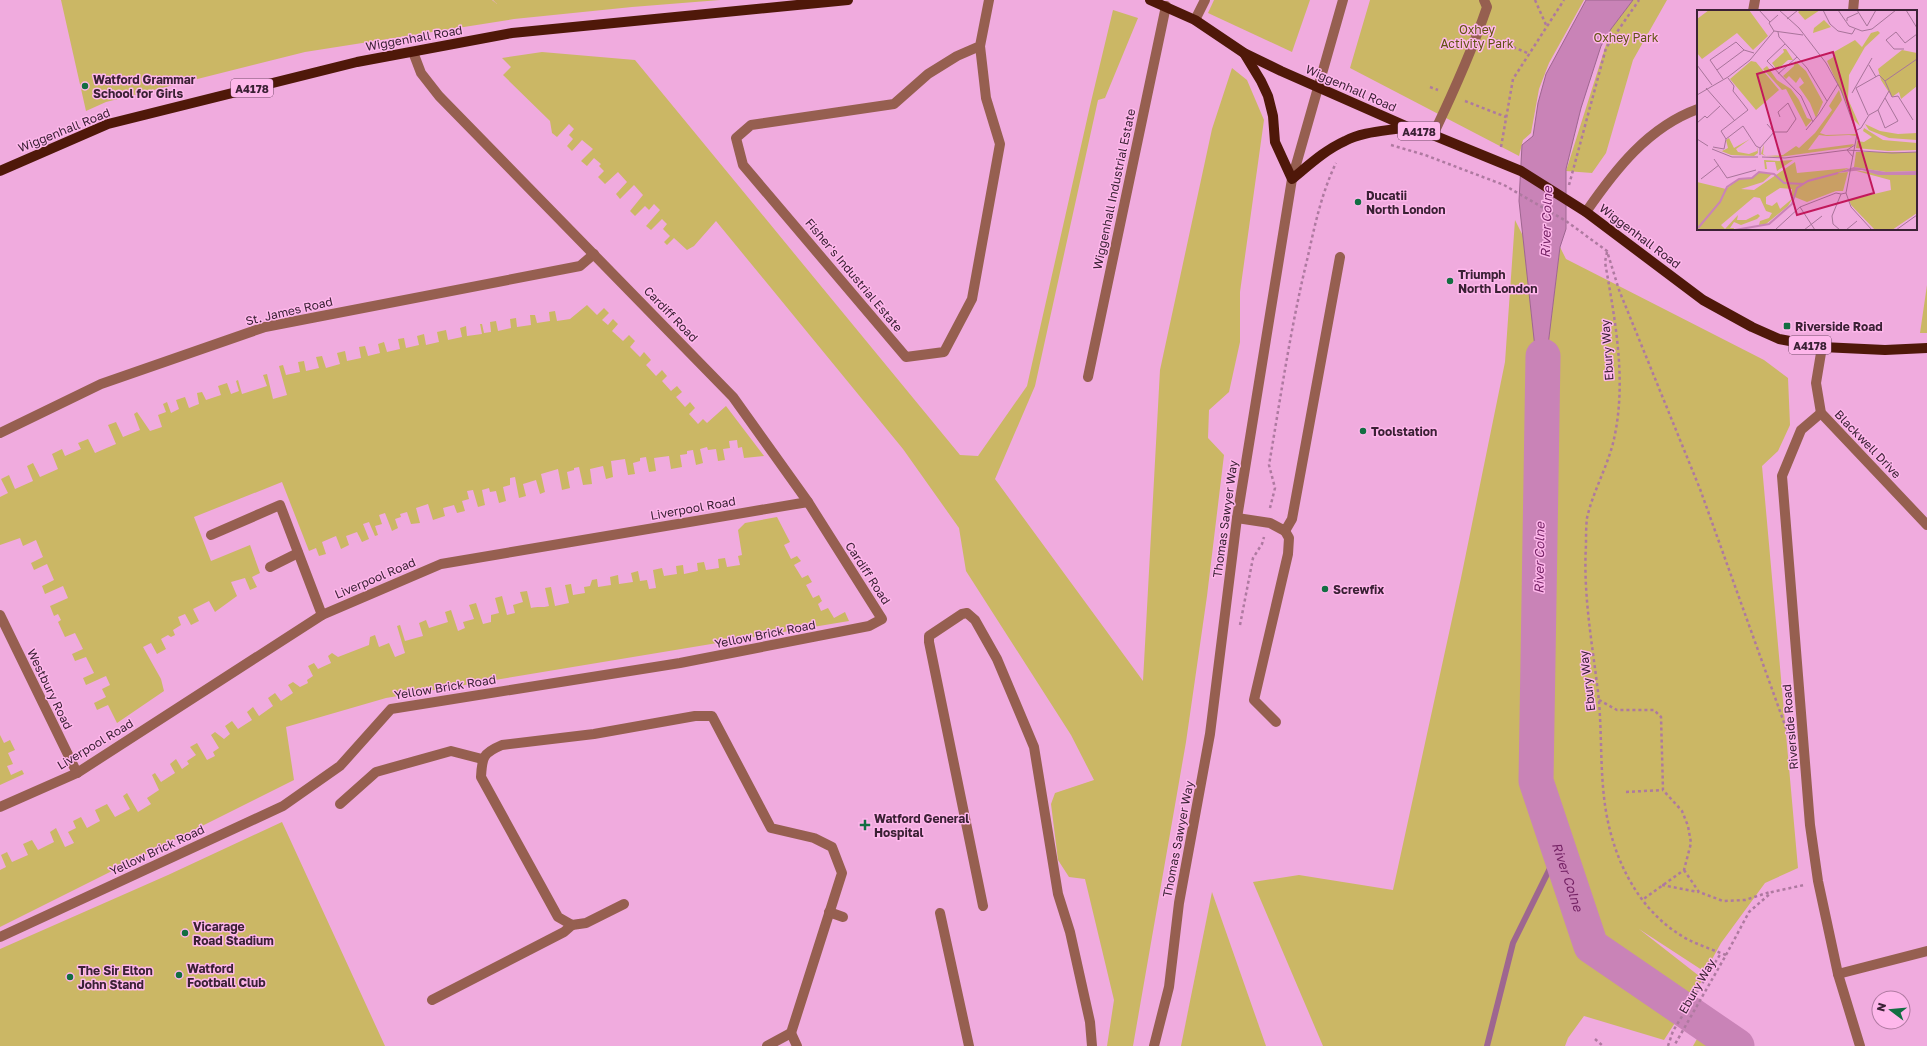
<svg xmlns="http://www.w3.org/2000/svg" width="1927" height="1046" font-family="'Golos Text',sans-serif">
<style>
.green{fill:#cbb765}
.water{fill:#c983b7;stroke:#9e6690}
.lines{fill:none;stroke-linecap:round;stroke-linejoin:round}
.stream{stroke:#9e6690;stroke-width:6}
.river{stroke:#c983b7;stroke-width:35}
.path{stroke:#ae79a0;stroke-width:2.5;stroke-dasharray:3 3;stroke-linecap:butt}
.minor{stroke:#965f50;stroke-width:10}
.major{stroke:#4f1809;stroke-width:10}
.poi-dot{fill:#126e42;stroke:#feb7eb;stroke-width:1.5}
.labels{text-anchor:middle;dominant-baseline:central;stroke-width:3;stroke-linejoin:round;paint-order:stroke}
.shield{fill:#feb7eb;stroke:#764e6c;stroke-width:1}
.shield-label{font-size:11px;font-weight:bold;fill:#3b2135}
.park-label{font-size:12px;fill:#625412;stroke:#feb7eb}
.street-label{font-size:12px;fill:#3b2135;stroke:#feb7eb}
.poi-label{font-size:12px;font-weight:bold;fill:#3b2135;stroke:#feb7eb;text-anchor:start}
.water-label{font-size:13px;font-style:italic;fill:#762466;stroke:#feb7eb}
.inset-river{fill:none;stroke:#c983b7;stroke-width:2}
.inset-road{fill:none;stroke:#a8749a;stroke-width:1}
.view{fill:#c2185b;fill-opacity:0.15;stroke:#c2185b;stroke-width:2}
.inset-edge{fill:none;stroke:#3b2135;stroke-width:2}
</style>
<rect width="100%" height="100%" fill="#f0abde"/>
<g class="green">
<polygon points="61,0 492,0 497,4 493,0 720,0 632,7 514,19 305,52 106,102 86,111"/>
<polygon points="1214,0 1310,0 1292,52 1208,13"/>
<polygon points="1370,0 1584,0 1549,63 1539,89 1531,133 1523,140 1519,156 1350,68"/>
<polygon points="1633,0 1667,0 1633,60 1606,153 1592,173 1566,171 1611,29"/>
<polygon points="1113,10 1138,18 1105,98 1098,100 1035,386 995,479 1143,681 1160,370 1212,129 1232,68 1247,80 1264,120 1240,292 1240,342 1229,392 1209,410 1208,438 1224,455 1207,596 1186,742 1133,1046 1107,1046 1114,1000 1085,879 1069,877 1058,860 1051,804 1055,793 1094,780 1071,735 966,571 959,528 903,449 716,221 694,246 687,250 674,238 667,245 664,242 670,236 663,229 667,224 662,219 651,230 646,226 660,210 654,204 649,210 645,206 635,216 630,211 643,195 634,185 620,199 616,194 627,182 618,172 605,184 598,177 604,171 599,166 601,164 594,158 587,166 581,161 593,149 582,140 572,151 567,146 573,139 569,135 574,129 569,124 557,137 552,133 550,121 503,75 511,67 502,58 542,52 635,60 960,455 978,456 1027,386 1090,106"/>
<polygon points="1515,220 1523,236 1541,401 1560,247 1566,259 1764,360 1788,378 1790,425 1778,451 1762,466 1798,868 1765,883 1721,943 1705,972 1639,929 1703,979 1664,1040 1584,1016 1568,1038 1565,1046 1323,1046 1253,882 1299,875 1393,890 1461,578 1505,362"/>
<polygon points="1927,285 1927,333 1920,333"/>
<polygon points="587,305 597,315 604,308 609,313 602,320 608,325 613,319 618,324 612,331 623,341 629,335 635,341 630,347 640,357 644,352 651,360 646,365 656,376 662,370 667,376 662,381 671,391 677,386 682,392 676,397 685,407 690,402 695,408 689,414 698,424 703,419 707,423 726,406 764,456 744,458 742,447 738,448 737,440 729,441 730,448 723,449 725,460 718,461 716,449 708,450 707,447 700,449 703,463 696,465 693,450 687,451 687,454 680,455 682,467 671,469 669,456 654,458 656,471 649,472 646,457 640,458 640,461 633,463 635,474 628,475 625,459 611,461 613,477 606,479 603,466 590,469 592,484 583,485 579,467 574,468 574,470 567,472 570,488 562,490 558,469 541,474 545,492 540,494 536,480 523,484 526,496 519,498 515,477 510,478 510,485 503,487 506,501 499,503 496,491 490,492 489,488 482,490 485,505 478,507 473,490 467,491 469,499 462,501 465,511 457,513 454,505 443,508 445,516 433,520 428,504 416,508 420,523 411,524 407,512 400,514 401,517 395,519 398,528 392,531 385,513 379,515 382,524 375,526 378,535 375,536 369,522 363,524 369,539 362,542 357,532 346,536 349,545 341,549 336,536 322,542 326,554 319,556 316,548 309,551 282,482 194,517 211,561 250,545 260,573 252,577 257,587 250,590 245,578 231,582 237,596 215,612 209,601 193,609 199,621 191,625 185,614 178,617 181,625 173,630 175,635 171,637 168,635 161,639 166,649 157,654 151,643 143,647 161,679 164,691 117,723 108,705 97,710 94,703 106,697 102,689 110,685 106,676 86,685 83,678 94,673 86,657 75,661 72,654 83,649 75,633 65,637 58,622 61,620 58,614 54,616 50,606 68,598 63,586 45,594 42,586 54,580 47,564 34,570 31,563 43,557 36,540 23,546 20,538 0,545 0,497 8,493 1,479 9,475 15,489 33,481 27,466 33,463 40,477 58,469 52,454 62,449 65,456 81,449 78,443 88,439 95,453 116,444 108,425 116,422 123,437 140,430 134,414 137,412 150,431 162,427 158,415 166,412 163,404 167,402 171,413 179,409 176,400 185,397 189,408 199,404 197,393 202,392 206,400 221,395 218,386 227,383 231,394 239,391 236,381 238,380 242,394 267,386 263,375 267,374 273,399 287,395 279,366 283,365 286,375 300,372 298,362 304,361 306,371 319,368 316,357 322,356 326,368 340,364 337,353 345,351 347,361 361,358 359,347 365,346 368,356 380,353 378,344 384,342 387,352 400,349 398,339 404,338 406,348 419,345 417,336 424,334 426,345 439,342 437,332 446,330 448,340 462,337 460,328 466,326 467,336 482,334 480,324 482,324 484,333 491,332 490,322 496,321 498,331 511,328 510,319 516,318 517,327 531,325 530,315 535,315 537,323 550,321 549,312 555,311 557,321 570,319"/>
<path d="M777 517 790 542 784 545 791 559 797 556 801 561 794 565 802 578 808 575 812 582 806 585 813 598 819 595 822 601 818 604 821 611 828 608 834 618 845 612 849 621 386 698 286 727 294 780 0 927V870L6 867 1 855 7 852 12 862 28 855 23 844 32 840 38 850 54 842 50 832 56 828 65 847 74 843 68 832 76 828 73 821 81 817 87 828 100 821 95 810 107 804 115 817 130 809 123 796 127 793 138 812 151 804 147 798 159 790 152 775 155 773 161 782 175 773 170 764 176 759 182 769 189 764 187 761 196 755 190 747 197 743 207 760 215 756 213 752 219 748 211 735 215 732 224 739 230 734 225 726 232 721 238 729 252 720 247 712 253 707 259 716 273 706 268 698 275 693 281 701 293 693 288 685 293 682 300 687 308 683 307 680 313 676 308 666 314 663 318 669 331 663 328 656 332 653 338 657 369 645 370 637 375 635 379 647 389 643 395 657 405 653 397 626 400 625 405 641 423 636 419 623 426 620 429 628 448 622 445 612 451 610 458 631 465 628 463 622 474 619 469 605 476 603 483 624 491 622V615L499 613 495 598 502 596 507 615 515 613 513 605 523 602 520 592 527 591 531 608C537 606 543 608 549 606L545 588 551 587 555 606 569 603 565 585 571 584 573 595 585 593 584 587 590 586 592 580 597 579 598 587 611 585 610 577 618 575 619 584 633 582 631 573 638 571 640 581 647 580 649 589 656 588 653 570 662 568 664 576 677 574 676 566 683 565 684 574 698 571 697 563 704 562 706 570 719 568 718 559 725 558 727 567 740 565 738 556 742 555 738 530 745 523Z"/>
<polygon points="0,735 4,743 10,740 15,750 8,753 13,764 7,766 11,775 22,770 24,774 0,785"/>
<polygon points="282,822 385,1046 0,1046 0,949 168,875"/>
<polygon points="1212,892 1266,1046 1181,1046"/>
<polygon points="1702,1030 1721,1046 1693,1046"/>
</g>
<polygon class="water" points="1586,0 1633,0 1611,29 1601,46 1581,108 1566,169 1566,229 1560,247 1541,403 1519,201 1522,145 1533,136 1538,103 1546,74"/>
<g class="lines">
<polyline class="stream" points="1487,1046 1513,943 1559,850"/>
<path class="river" id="s1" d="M1543 356 1536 781 1591 946 1737 1046"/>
<g class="path">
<polyline points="1535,0 1547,27"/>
<polyline points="1491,38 1530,54"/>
<polyline points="1430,87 1438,90"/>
<polyline points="1465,101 1506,117"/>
<polyline points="1391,145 1425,155 1504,185 1566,221 1607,251 1619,290 1700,489 1786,728 1789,728"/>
<polyline points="1501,147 1513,79 1564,0"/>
<polyline points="1569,185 1606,48 1639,0"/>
<path d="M1607 252 1605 262C1615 320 1627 380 1614 439 1608 466 1593 491 1587 518 1586 526 1586 536 1586 545 1583 594 1592 642 1598 692 1602 727 1600 762 1604 797 1610 853 1636 911 1687 939 1699 945 1713 950 1726 955L1674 1046"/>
<path d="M1270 508 1275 488 1269 465C1281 395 1291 325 1308 256 1315 224 1322 192 1336 163"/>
<polyline points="1240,625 1253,558 1262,544 1264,537"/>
<polyline points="1599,700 1617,710 1654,710 1661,717 1663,790 1682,811 1688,826 1691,843 1684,870 1642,900"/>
<polyline points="1626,792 1663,790"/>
<polyline points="1684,870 1699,892 1723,901 1745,900 1770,892"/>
<polyline points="1662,885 1698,892"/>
<polyline points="1726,955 1749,912 1772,892 1804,885"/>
<polyline points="1595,1039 1603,1046"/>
<polyline points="1668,1046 1673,1031 1721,953"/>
</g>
<g class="minor">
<polyline points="1753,11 1755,0"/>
<polyline points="1853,11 1854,0"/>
<polyline points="1195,20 1205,0"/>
<polyline points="980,46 957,56 928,74 894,104 751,125 736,138 743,165 906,357 944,352 972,299 1000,144 986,98 980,46 989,0"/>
<path d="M1433 135C1453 93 1472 51 1487 7L1484 0"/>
<path d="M1586 212C1615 170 1648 127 1698 109"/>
<polyline points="1822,347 1816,383 1821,413 1927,525"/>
<polyline points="1088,377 1166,6"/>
<polyline points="1821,413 1801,430 1782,476 1810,825 1818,881 1838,974 1860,1046"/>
<polyline points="0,433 101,384 265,327 580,266 594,254"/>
<polyline points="1237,518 1270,523 1285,531 1292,519 1340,257"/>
<polyline points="211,535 280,505 322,615"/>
<polyline points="270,567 298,553"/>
<polyline points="0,615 77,773"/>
<polyline points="1276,722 1254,700 1288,554 1289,538 1285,531"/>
<polyline points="340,804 376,772 451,751 482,759"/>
<polyline points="0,807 77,773 322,615 441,564 808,502"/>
<path d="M624 904 586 923 572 925 558 917 481 777C482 757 483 753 502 745L594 734 695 716H712L771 828 814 838 832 847 842 873 791 1033"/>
<polyline points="983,906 929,642 929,636 962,614 967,613 975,620 997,659 1034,747 1058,894 1070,932 1090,1022 1092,1046"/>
<polyline points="829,912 843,917"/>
<polyline points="940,913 969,1046"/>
<polyline points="0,937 283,806 340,766 391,709 680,663 869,626 882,619 808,502 733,397 439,96 421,73 413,52"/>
<polyline points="1838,974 1927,951"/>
<polyline points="432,1000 564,932 572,925"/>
<polyline points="767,1046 791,1033 797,1046"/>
<polyline points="1154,1046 1169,987 1179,903 1210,734 1237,518 1292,179 1343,0"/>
</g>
<g class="major">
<polyline points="1150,0 1195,20 1244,53 1281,71 1408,127 1433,135 1521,171 1586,212 1703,300 1752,327 1779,339 1822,347 1885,350 1927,348"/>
<path d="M1244 53 1261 81 1268 96 1273 116 1275 142 1292 179C1309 165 1325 150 1345 141 1363 131 1388 131 1408 127"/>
<polyline points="0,171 108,124 357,62 512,33 848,0"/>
</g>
</g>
<g class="poi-dot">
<circle cx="85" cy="86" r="4"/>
<circle cx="1358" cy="202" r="4"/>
<circle cx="1450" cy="281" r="4"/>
<rect x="1783" y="322" width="8" height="8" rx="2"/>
<circle cx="1363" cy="431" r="4"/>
<circle cx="1325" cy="589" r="4"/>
<path d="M863 819h4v4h4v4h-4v4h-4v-4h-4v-4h4z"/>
<circle cx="185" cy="933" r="4"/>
<circle cx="179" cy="975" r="4"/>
<circle cx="70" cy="977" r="4"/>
</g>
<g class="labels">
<g class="shield">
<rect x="231" y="79" width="42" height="18" rx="3"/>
<rect x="1398" y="122" width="42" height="18" rx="3"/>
<rect x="1789" y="336" width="42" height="18" rx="3"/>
</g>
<g class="shield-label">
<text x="252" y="88">A4178</text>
<text x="1419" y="131">A4178</text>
<text x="1810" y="345">A4178</text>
</g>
<g class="park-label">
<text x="1477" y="29">Oxhey<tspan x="1477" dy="14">Activity Park</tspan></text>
<text x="1626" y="37">Oxhey Park</text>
</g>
<g class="street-label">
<text transform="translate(414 38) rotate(-10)">Wiggenhall Road</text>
<text transform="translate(1351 88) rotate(24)">Wiggenhall Road</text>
<text transform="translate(64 130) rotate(-22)">Wiggenhall Road</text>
<text transform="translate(1114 189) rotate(-78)">Wiggenhall Industrial Estate</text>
<text transform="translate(1640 236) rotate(37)">Wiggenhall Road</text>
<text transform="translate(854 275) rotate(50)">Fisher's Industrial Estate</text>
<text transform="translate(289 311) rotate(-13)">St. James Road</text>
<text transform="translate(671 314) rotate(46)">Cardiff Road</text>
<text transform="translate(1607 350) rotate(-94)">Ebury Way</text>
<text transform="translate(1868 444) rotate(46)">Blackwell Drive</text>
<text transform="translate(693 508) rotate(-10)">Liverpool Road</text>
<text transform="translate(1225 519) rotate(-82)">Thomas Sawyer Way</text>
<text transform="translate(868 573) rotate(57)">Cardiff Road</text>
<text transform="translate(375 578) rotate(-23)">Liverpool Road</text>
<text transform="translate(765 634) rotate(-11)">Yellow Brick Road</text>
<text transform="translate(1587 681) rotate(-97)">Ebury Way</text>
<text transform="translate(445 687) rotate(-9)">Yellow Brick Road</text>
<text transform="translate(50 689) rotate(64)">Westbury Road</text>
<text transform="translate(1790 727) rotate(-95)">Riverside Road</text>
<text transform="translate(95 744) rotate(-31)">Liverpool Road</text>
<text transform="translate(1178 839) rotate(-79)">Thomas Sawyer Way</text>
<text transform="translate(157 850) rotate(-25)">Yellow Brick Road</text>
<text transform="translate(1697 986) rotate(-60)">Ebury Way</text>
</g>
<g class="poi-label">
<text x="93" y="79">Watford Grammar<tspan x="93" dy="14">School for Girls</tspan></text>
<text x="1366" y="195">Ducatii<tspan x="1366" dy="14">North London</tspan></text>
<text x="1458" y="274">Triumph<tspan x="1458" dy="14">North London</tspan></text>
<text x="1795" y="326">Riverside Road</text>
<text x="1371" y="431">Toolstation</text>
<text x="1333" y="589">Screwfix</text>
<text x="874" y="818">Watford General<tspan x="874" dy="14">Hospital</tspan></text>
<text x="193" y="926">Vicarage<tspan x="193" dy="14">Road Stadium</tspan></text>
<text x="187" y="968">Watford<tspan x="187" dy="14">Football Club</tspan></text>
<text x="78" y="970">The Sir Elton<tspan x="78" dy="14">John Stand</tspan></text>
</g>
<g class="water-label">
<text transform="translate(1546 222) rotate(-88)">River Colne</text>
<text transform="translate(1539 558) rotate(-89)">River Colne</text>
<text stroke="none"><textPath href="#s1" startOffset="526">River Colne</textPath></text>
</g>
</g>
<g transform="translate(1697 10)">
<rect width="220" height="220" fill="#f0abde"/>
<path d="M12 0H52L71 26 56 40 40 23 5 49 0 43V9ZM104 0H123L108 10 101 2ZM127 10 134 17 116 23 117 18ZM181 21 183 23 168 37 152 65 151 89 163 116 157 110 130 51 138 46 137 42 158 30 165 37 174 23ZM86 39H89L96 50H91L80 60 75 53 87 42ZM205 40 220 43V76L204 89 202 82 195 87 184 70 181 59ZM54 51 59 52 82 80 59 100 33 69ZM98 51 109 61 126 92 119 108 113 93 102 77 107 73 103 67 99 73 92 66 89 69 86 66 97 56ZM70 56 80 70 94 79 102 90 110 108 115 110 109 117 89 79 85 80 66 59ZM142 80 145 90 123 123 129 125 159 124V126L152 125 130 126 122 125 111 140 157 134 154 137 82 147 69 146 64 144 67 134 66 144 69 146 86 145 99 136 102 138 118 123 135 100 132 96ZM168 114 183 121 201 124 220 123V130L192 128 172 120ZM167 118 186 130 220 133V140L191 141 159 138 160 131 167 132 175 127 166 121ZM32 128 37 138 53 129 39 139 41 142 52 144 60 141V137L61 143 57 146 34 145 17 138 25 141 31 138 29 130ZM159 142H220V161L189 162 157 157ZM67 150 81 151 96 150 80 161 78 152H69L70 159H68ZM98 152 100 163 152 158 141 163 151 162 146 181H139L110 192 95 186V179L83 178 69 187V194L75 196 80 192 83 199 96 188 91 196 69 214 62 215 63 211 72 208 75 203 69 201 63 188 57 187 24 215 28 219 41 205 40 210H49L61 204 63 206 60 209 44 215 37 212 33 218H37L36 220H0V172L29 179 42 169 55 168 62 162 75 164 66 172 44 179 57 180ZM156 160 193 165H220V203L195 220H178L154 195 152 190 194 180 193 170Z" fill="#cbb765"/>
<path d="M157 157 189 162 220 161V165H181L165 160 139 163Z" fill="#c983b7"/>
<path class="inset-river" d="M1 218 23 192 30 177 42 169 55 168 62 162 77 164 87 173 107 174M38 220 72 214 95 194 100 178 111 171 141 163"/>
<path class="inset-road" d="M62 0 73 12M82 0 102 18 129 53 144 80 160 124 149 183 154 197 175 220M126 0 133 14 141 21 155 24 158 19M141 0 152 16 165 21 175 19 199 0M160 0 170 16 179 0M209 0 220 18M90 9 101 0M150 11V8L161 3M77 21 106 25M77 21 72 13 81 5M81 22 82 27 110 58 130 91M88 34 70 51 104 86 116 112M207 39H197L189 30 199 22 208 33 220 24M0 55 15 75M172 55 179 67M20 60 47 40 57 43M81 64 100 47M31 68 37 76 36 81 51 100 24 121 29 129 46 116 59 136 63 138V145M26 69 13 50 39 32 47 40M188 71 195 87 201 86 216 110M188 71 220 49M9 78 38 111M155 83 175 48M0 85 31 67 53 50 77 21M181 100 188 118 201 111 188 88M171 105 159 78 182 65 188 71M0 113 8 106 10 108 23 96M109 120 122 104 141 74M160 120 164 118 172 105 181 100 192 81M77 122H90L99 109 91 93 81 102 83 107M0 129 11 136M16 137 27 139 29 129M63 138 77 122 70 114M15 139 35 147H61M65 147 88 148 150 140 195 143 220 142M156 147 150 140 158 135M17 149 30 168 59 160M4 169 22 155M103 197 118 220M78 220 103 197 139 183 144 184M107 220 125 206M143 220 136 214 135 206 144 184 149 183M149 220 160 211M199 220 220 205"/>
<path class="view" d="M136 42 177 183 100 205 60 64Z"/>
<rect width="220" height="220" class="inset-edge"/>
</g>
<g transform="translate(1891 1010) rotate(286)"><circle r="19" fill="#feb7eb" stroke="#b07ba2"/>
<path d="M0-3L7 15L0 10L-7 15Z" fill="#126e42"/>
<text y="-6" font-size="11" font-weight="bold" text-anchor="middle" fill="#3b2135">N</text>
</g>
</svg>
